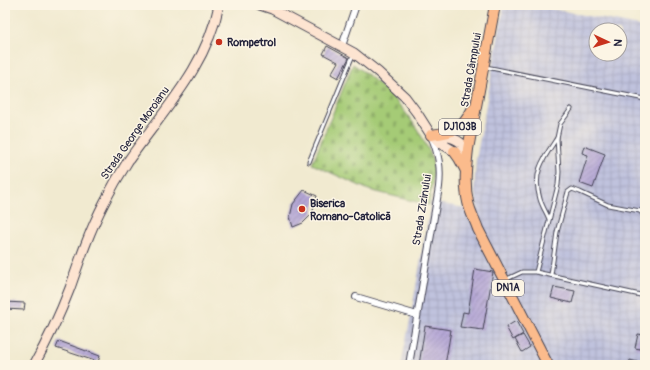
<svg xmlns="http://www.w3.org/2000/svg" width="650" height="370" font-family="Pangolin,sans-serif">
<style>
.industrial{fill:url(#industrial-grid);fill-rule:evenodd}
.cemetery{fill:url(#cemetery-stones);stroke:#647658}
.building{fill:url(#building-hatch)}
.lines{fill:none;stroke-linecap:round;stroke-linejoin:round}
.service-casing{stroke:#414051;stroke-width:5}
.minor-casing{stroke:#414051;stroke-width:8}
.secondary-casing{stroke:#414051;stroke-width:11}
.primary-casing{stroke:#414051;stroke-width:12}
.service{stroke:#fff;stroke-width:3}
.minor{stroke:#fff;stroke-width:6}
.secondary{stroke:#fde4d1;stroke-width:9}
.primary{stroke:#fbbb8c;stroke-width:10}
.poi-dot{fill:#c8321e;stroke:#fcf5e5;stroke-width:1.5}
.labels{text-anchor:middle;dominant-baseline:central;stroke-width:3;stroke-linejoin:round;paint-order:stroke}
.shield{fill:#fcf5e5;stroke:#63616e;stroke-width:1}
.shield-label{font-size:10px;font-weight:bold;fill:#22223b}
.poi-label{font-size:11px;font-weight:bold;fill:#22223b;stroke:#fcf5e5;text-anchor:start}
.street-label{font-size:11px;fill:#22223b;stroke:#fcf5e5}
</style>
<defs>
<pattern id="industrial-grid" width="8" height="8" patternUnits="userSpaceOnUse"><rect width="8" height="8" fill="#c0c2dd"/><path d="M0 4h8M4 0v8" fill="none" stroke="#a5a6bf"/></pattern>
<pattern id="cemetery-stones" width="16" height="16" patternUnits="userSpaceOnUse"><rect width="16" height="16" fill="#a5cb76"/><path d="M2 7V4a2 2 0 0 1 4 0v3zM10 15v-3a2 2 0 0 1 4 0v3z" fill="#8eae67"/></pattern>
<pattern id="building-hatch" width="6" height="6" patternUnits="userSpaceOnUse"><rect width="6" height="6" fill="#b5a7d6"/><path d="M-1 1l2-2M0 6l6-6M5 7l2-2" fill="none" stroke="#9388af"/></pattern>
</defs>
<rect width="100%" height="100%" fill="#fcf5e5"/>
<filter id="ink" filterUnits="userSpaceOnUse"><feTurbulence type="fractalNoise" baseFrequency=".025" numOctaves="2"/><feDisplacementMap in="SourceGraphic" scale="8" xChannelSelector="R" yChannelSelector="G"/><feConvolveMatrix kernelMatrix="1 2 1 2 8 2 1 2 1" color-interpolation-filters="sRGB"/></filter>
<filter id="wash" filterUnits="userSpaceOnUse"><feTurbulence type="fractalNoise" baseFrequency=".012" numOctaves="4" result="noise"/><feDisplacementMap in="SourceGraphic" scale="16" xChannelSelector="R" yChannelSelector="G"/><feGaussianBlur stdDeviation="0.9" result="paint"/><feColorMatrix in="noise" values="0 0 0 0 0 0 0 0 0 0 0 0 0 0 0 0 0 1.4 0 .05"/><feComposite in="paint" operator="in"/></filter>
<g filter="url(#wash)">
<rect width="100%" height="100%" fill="#f1ead0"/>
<path class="industrial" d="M504 5H533L645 27V365H401L410 320 431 202 478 210 474 189 476 160ZM596 30H620V54H596Z"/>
<path class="cemetery" d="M353 64C383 85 410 112 426 145 428 149 431 154 432 159 435 174 431 190 429 205L369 190 312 164Z"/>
<g id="blocks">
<g class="building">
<polygon points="327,46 349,58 338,78 331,74 338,62 323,54"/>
<polygon points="584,146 605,154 593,188 579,183 588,155 582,153"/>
<polygon points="304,190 317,196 312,214 303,223 293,227 290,217 293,204"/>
<polygon points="475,269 493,272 483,330 460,327 463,312 468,313"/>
<polygon points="554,287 575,291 572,303 551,298"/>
<polygon points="5,302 25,303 24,310 5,309"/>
<polygon points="516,321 523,334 513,340 506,327"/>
<polygon points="425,326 451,330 445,365 419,365"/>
<polygon points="638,334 645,335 645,350 635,348"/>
<polygon points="523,335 530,347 522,352 515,339"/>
<polygon points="59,341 100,356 98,362 56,348"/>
<polygon points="630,360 645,364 645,365 629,365"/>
</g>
</g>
</g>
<g filter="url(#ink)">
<use href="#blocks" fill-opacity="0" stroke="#414051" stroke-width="1"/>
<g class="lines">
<g class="service-casing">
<g id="service">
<polyline points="486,67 645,99"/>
<polyline points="309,162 353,55"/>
<polyline points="645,209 640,211 645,217"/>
<path d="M549 219C546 212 542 206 540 199 532 173 543 159 557 138"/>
<polyline points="536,272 558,185 559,172 557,138 560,124 571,109"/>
<polyline points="551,275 557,232 568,192 572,189 580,192 608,205 640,211"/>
<polyline points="507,279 522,272 536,272 645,296"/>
</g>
</g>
<g class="minor-casing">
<g id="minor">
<polyline points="342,46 356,5"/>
<polyline points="356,297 417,315"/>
<path d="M409 365 439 187C441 168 439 154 431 136"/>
</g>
</g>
<g class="secondary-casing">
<g id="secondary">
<polyline points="260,5 272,9 354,53 378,72 405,97 417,113 431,135 442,144 454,151 459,151 468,149"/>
<path d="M438 135C452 137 458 139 468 149"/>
<path d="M34 365C48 340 60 314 70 288 80 259 90 230 104 203 111 189 119 175 128 161 163 111 207 66 219 5"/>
</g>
</g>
<g class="primary-casing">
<g id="primary">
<path d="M495 5 468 149C466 167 464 185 468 202 470 212 475 220 478 229L548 365"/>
<path d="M431 135C454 132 461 131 472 110"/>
<polyline points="454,151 459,158 466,171"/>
</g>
</g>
<use href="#service" class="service"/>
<use href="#minor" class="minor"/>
<use href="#secondary" class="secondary"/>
<use href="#primary" class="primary"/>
</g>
</g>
<g class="poi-dot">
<circle cx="219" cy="42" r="4"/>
<circle cx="302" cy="209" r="4"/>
</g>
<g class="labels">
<g class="shield">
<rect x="439" y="119" width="42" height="16" rx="3"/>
<rect x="492" y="280" width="32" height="16" rx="3"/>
</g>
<g class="shield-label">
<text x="460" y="127">DJ103B</text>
<text x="508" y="288">DN1A</text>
</g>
<g class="poi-label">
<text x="227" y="42">Rompetrol</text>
<text x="310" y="203">Biserica<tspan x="310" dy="13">Romano-Catolică</tspan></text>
</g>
<g class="street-label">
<text transform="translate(471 70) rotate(-80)">Strada Câmpului</text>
<text transform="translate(135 133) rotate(-55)">Strada George Moroianu</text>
<text transform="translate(422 210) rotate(-81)">Strada Zizinului</text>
</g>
</g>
<rect width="650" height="370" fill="none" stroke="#fcf5e5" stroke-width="20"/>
<g transform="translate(608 42) rotate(94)"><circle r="19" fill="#fcf5e5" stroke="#a5a1a1"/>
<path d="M0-3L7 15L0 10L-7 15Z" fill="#c8321e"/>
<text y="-6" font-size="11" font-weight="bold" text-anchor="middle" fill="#22223b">N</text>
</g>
</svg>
